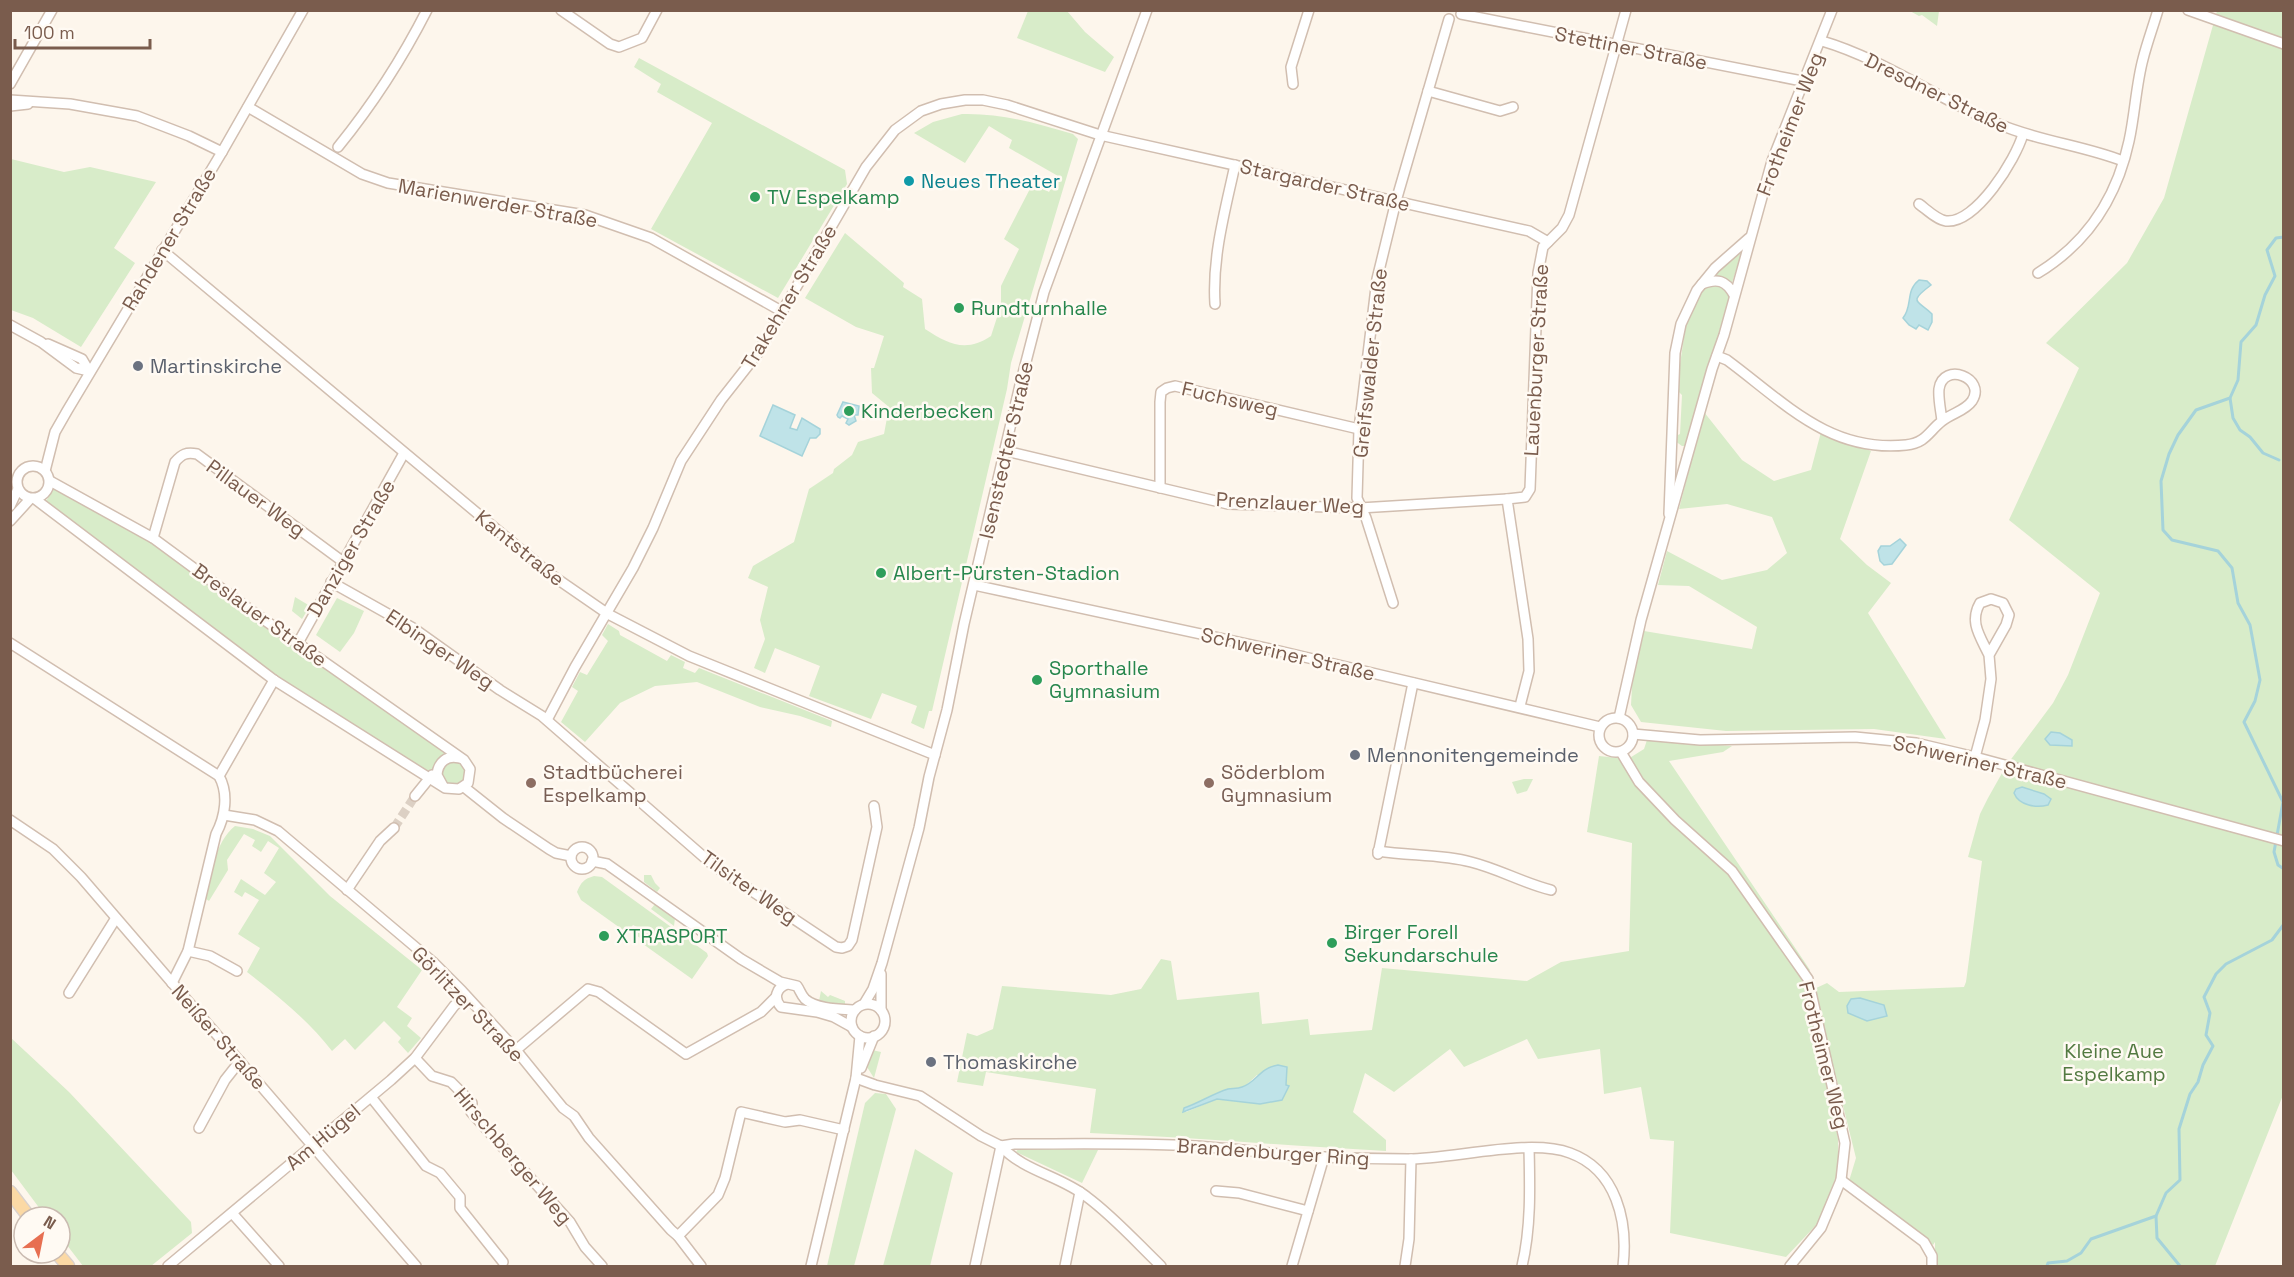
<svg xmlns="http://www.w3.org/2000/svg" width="2294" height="1277" font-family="'Space Grotesk',sans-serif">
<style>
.green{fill:#d8ecc9;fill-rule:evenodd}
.water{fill:#bfe3e8;stroke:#a5d3da;stroke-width:1.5}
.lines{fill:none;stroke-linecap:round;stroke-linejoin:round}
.stream{stroke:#a5d3da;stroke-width:3}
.minor-tunnel{stroke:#dcd0c4;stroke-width:9;stroke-dasharray:9 4.5;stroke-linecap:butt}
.minor-casing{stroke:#d1beb0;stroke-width:12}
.major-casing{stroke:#dad1cd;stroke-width:15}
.minor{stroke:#fff;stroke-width:9}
.major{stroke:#fbd9a5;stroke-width:12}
.culture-dot{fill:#0f9aa8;stroke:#fffaf3;stroke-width:2}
.leisure-dot{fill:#2e9e5b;stroke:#fffaf3;stroke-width:2}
.worship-dot{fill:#6b7280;stroke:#fffaf3;stroke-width:2}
.education-dot{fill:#8d6e63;stroke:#fffaf3;stroke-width:2}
.labels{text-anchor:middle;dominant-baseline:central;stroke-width:5;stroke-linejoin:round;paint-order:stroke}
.street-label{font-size:20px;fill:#7a5c4d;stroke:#fffaf3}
.culture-label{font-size:20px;fill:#0d838f;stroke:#fffaf3;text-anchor:start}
.leisure-label{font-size:20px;fill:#27864d;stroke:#fffaf3;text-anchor:start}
.worship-label{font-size:20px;fill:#5b616d;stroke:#fffaf3;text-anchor:start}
.education-label{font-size:20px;fill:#785e54;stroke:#fffaf3;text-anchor:start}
.park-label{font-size:20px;fill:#537a41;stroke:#fffaf3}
</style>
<rect width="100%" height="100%" fill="#fdf6ec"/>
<g class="green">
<polygon points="1028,11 1067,11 1085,32 1114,57 1105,72 1017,38"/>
<polygon points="1910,11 1939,11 1937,26 1922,15 1919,16"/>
<polygon points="2217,11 2283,11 2283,1095 2215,1266 1935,1266 1935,1242 1933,1245 1849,1181 1856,1158 1814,989 1827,983 1839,992 1964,987 1966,982 1982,861 1968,857 1980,814 1988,798 2006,766 2053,703 2068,675 2100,593 2009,520 2079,368 2046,343 2127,263 2164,198"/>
<polygon points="639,58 845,170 847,184 778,298 651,229 712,123 657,92 661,84 634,67"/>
<path d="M962 114C1002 113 1034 123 1073 134L1078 139 1011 363 1007 389 932 711H929L924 729 911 723 917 706 882 693 871 719 809 696 820 666 775 648 765 673 754 668 765 639 760 620 768 587 748 578 753 566 794 542 809 489 833 473 834 469 852 455 858 442 884 434 889 407 872 393 871 368H874L884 336 856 327 805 298 845 233 904 283 903 287 922 299 925 329C948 344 966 353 991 336L1001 305V286L1019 249 1004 239 1033 183 1049 192 1058 176 1009 148 1012 140 989 126 965 163 914 133 933 122Z"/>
<polygon points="11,159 64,172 90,167 156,182 114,248 135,263 81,347 33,318 11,310"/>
<path d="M1743 248 1731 286C1726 277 1720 277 1710 278Z"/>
<polygon points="1724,284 1730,294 1686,446 1682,446 1675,441 1674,431 1678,435 1680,434 1682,395 1676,389 1677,366 1680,364 1686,324 1704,286"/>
<polygon points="1704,412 1742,460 1774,481 1811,470 1821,432 1871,451 1840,539 1867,565 1891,583 1868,613 1946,739 1874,729 1726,731 1641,722 1631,705 1633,668 1644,631 1752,649 1757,627 1689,586 1658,585 1667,551 1722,580 1767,570 1787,553 1772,517 1727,504 1679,509"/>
<polygon points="55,487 148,538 465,766 467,778 459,786 448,785 250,659 46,501"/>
<polygon points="295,597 310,606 302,619 292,611"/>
<polygon points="337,598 364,611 354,633 340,652 316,635"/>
<polygon points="608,624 619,631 620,635 667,661 671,655 685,662 683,668 695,673 699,668 832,721 831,727 800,716 760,707 697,682 655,686 620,703 585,742 561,722 578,691 572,687 580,672 587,675 608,641 602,635"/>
<path d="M1647 740 1732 746 1723 752 1669 761 1810 970 1804 979 1838 1139V1172L1818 1223 1786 1257 1670 1233 1674 1141 1650 1139 1641 1087 1604 1094 1600 1049 1538 1059 1527 1039 1464 1067 1450 1049 1394 1092 1365 1073 1353 1112 1386 1140V1151C1288 1146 1189 1137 1090 1133L1096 1089 986 1072 983 1086 957 1082 967 1033 977 1036 993 1029 1002 986 1111 995 1141 989 1161 959 1171 961 1177 1000 1259 992 1262 1024 1308 1019 1310 1035 1372 1030 1382 968 1527 981 1561 962 1629 951 1632 843 1587 832 1599 756 1628 759 1644 749ZM1257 1075 1289 1086 1282 1100 1260 1104 1217 1099 1186 1112 1184 1108 1229 1089 1244 1087Z"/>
<polygon points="1524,779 1533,779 1527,791 1517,794 1512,782"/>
<path d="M235 826 253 829 270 836 330 896 422 970 397 1007 412 1018 407 1026 421 1038 408 1053 398 1042 401 1038 384 1021 355 1050 345 1039 332 1051C308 1020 278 996 247 972L260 948 238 934 259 900 245 892 242 897 234 892 241 879 265 895 276 882 264 873 279 848 268 841 261 852 252 846 255 840 244 834 227 860 228 870 209 901 206 899C212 874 214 843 235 826Z"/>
<polygon points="644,875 651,875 655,883 660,888 657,892 644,882"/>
<path d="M594 876 602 877 707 953 708 956 692 979 643 944V940L633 933 637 927 633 925 629 930 625 928 623 930 581 900 577 892C581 882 584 879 594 876Z"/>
<polygon points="655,904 675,918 674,926 651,909"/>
<polygon points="821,991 828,997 830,995 845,1001 845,1006 819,1001"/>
<polygon points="11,1038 69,1092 191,1222 192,1233 151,1266 83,1266 60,1236 60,1217 46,1217 11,1170"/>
<polygon points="872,1050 881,1052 874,1078 867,1067"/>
<polygon points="875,1093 886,1094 896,1109 854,1266 827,1266 865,1103"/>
<polygon points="1019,1148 1098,1150 1082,1183 1016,1152"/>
<polygon points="915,1149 953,1173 930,1266 883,1266"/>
</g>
<g class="water">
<path d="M1919 280 1927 281 1931 285C1907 303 1918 300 1932 314V322L1928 330 1919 325 1916 329 1909 325 1903 318C1913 306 1905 291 1919 280Z"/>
<polygon points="843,402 859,406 858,415 854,415 856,421 849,425 846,423 848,419 842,416 840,418 838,417 837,415"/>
<polygon points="773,405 795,415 790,428 797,430 802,418 820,429 820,434 816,438 810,438 802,456 760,436"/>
<polygon points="1900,539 1906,545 1892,564 1884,565 1880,561 1878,551 1881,546 1890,546"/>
<polygon points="2051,732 2060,733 2072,740 2072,746 2050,745 2045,739"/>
<path d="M2022 787 2044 794 2051 799 2048 805C2037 808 2019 806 2014 793L2016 789Z"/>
<polygon points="1860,998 1884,1005 1887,1016 1867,1021 1848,1013 1847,1006 1851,999"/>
<path d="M1278 1065 1287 1067 1286 1085 1289 1086 1282 1100 1260 1104 1217 1099 1183 1112 1184 1108C1199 1103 1212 1094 1228 1089 1232 1088 1237 1089 1242 1087 1256 1083 1259 1068 1278 1065Z"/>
</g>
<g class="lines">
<g class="stream">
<polyline points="2284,237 2276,238 2267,250 2275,276 2265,295 2256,325 2241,342 2238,380 2230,398 2196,410 2178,435 2169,454 2161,481 2163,530 2172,540 2218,551 2232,568 2238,603 2250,625 2260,680 2255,701 2244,722 2283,802 2274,852 2278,865 2284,869"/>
<polyline points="2230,398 2233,418 2240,430 2250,437 2263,453 2279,460"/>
<polyline points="2156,1216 2157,1238 2180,1266"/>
<polyline points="2047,1266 2048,1263 2067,1261 2081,1253 2091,1239 2156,1216 2166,1193 2180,1180 2179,1129 2190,1094 2198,1082 2203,1065 2213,1046 2206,1035 2210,1013 2204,997 2216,974 2226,964 2272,940 2284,924"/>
</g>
<polyline class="minor-tunnel" points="394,828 415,796"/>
<g class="minor-casing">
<g id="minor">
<polyline points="561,10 610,44 619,47 642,38 657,10"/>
<polyline points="2188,10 2284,44"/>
<polyline points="1461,14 1802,81"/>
<path d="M1822 41C1883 59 1936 98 1996 123 2037 141 2082 145 2123 161"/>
<polyline points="10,84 52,10"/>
<polyline points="1293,84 1291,67 1309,10"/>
<polyline points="1428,91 1500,111 1513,107"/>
<polyline points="10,100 70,104 137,116 189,136 222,152"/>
<polyline points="10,106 28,104"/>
<polyline points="248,107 362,174 388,183 585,215 651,238 783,312"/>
<path d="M338 147C373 104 402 59 427 10"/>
<path d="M1919 204C1926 209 1937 220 1946 221 1976 224 2016 159 2023 134"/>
<polyline points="162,250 550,574 608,614 689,656 935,755"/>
<path d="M2038 273C2087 243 2117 197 2129 141 2135 114 2136 85 2143 59 2147 43 2153 27 2158 10"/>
<path d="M1702 284C1717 278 1726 280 1734 295"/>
<path d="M1215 304C1212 257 1225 211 1235 165"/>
<polyline points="10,325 41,342 76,368 89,371"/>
<polyline points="48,344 82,359 89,371"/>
<path d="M1717 356 1727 360C1784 402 1829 453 1906 445 1926 443 1929 431 1942 421 1952 413 1965 411 1972 401 1987 378 1943 361 1939 389 1938 399 1941 411 1942 421"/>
<polyline points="1006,451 1228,504 1360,508 1507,499"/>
<circle cx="33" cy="482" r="16"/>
<polyline points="45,471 55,432 67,411 222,152 303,10"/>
<polyline points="1160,488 1160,402 1161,392 1167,388 1175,386 1359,429"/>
<polyline points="35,499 274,680 445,788 459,789 468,783 470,769 464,760 263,619 153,538 50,481"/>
<polyline points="10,506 18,489"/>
<polyline points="1669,514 1675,353 1681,324 1697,290 1715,268 1749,238"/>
<polyline points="10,521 30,499"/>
<path d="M153 538 175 462C182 454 186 452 197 454L342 561"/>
<polyline points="331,582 413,628 500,690 542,716 713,865 836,947 842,948 848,946 852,940 877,827 874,806"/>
<polyline points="974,585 1275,650 1600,727"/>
<polyline points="1393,603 1366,518 1357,498 1359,429 1377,279 1396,201 1449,19"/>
<path d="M10 643 219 776C229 794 225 817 216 834L188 951 172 983"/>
<polyline points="298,643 404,453"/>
<polyline points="1520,706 1529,671 1528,639 1507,499 1525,497 1530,489 1538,273 1543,247 1562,228 1569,215 1626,10"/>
<circle cx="1616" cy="735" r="17"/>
<polyline points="1619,718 1641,620 1712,369 1724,335 1772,161 1832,10"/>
<polyline points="547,720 575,667 633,568 653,528 681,461 721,400 758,353 866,167 895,130 921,111 941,104 965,100 983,100 1007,105 1100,135 1529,231 1548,242"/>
<polyline points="1633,734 1700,740 1855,737 1916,743 1975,757 2284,841"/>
<polyline points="1621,752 1639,782 1675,820 1732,871 1808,979 1845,1143 1841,1180 1821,1228 1790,1266"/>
<path d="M1975 757 1985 720 1991 679 1989 655 2006 625 2009 615 2003 603 1991 599 1980 603C1969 622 1980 636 1989 655"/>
<polyline points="219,776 274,680"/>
<path d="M443 786 437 775C438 762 447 755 459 758"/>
<polyline points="464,787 503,818 549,849 556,853 571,856"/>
<polyline points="415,796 432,775"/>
<polyline points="224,815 255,820 278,831 433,962 462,991 516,1050 563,1108 574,1116 589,1138 671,1230 678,1236 701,1266"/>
<polyline points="10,820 53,849 81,877 416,1266"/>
<circle cx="582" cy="858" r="11"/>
<path d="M1378 851C1409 856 1441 854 1471 862 1499 869 1523 883 1551 890"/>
<polyline points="1378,854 1413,683"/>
<path d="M592 861 607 864 741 959 780 982 797 986C800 990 801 995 805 999 816 1009 840 1009 855 1010"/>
<polyline points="347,890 380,841 394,828"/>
<polyline points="188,951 210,956 237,971"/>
<path d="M787 984C776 988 773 998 781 1007L817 1012 834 1017 852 1027"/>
<polyline points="69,993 116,918"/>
<polyline points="864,1004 873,989 882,963 919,828 929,777 947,710 964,624 1020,385 1044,292 1147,10"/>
<circle cx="868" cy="1021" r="17"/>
<polyline points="881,1010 881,974"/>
<polyline points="516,1050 588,989 599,992 686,1054 761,1012 776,997"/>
<polyline points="415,1058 432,1076 451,1082 472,1103 471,1112 570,1222 585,1247 602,1266"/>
<polyline points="861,1068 874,1036"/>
<path d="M856 1078 875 1085 920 1096 981 1136 1001 1146 1014 1144C1067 1144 1120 1143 1173 1145 1215 1146 1257 1152 1299 1156 1335 1158 1372 1159 1408 1159 1453 1159 1530 1138 1570 1153 1617 1170 1628 1222 1623 1266"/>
<polyline points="371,1097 426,1166 440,1173 460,1197 460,1208 503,1262"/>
<polyline points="199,1128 225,1080 240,1061"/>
<path d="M1001 1146C1023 1171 1061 1176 1087 1197 1114 1217 1137 1243 1161 1266"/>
<polyline points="1841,1180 1924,1242 1932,1256 1932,1266"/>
<polyline points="1216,1191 1239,1193 1308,1211"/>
<polyline points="232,1213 279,1266"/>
<polyline points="678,1236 718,1195 725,1178 741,1112 785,1122 800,1120 844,1130"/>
<polyline points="168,1266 391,1080 415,1058 454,1006 465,995"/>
<polyline points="811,1266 856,1078 860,1036"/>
<polyline points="975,1266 1001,1146"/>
<polyline points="1065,1266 1080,1192"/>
<polyline points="1292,1266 1324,1157"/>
<polyline points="1405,1266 1409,1239 1411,1159"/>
<path d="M1522 1266C1531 1228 1530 1188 1529 1148"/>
</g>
</g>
<g class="major-casing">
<g id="major">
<polyline points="10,1192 29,1217"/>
<polyline points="57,1253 68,1266"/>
</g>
</g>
<use href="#minor" class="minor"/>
<use href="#major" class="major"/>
</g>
<circle class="culture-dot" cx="909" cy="181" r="6"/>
<g class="leisure-dot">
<circle cx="755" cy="197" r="6"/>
<circle cx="959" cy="308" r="6"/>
<circle cx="849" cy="411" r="6"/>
<circle cx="881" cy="573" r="6"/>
<circle cx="1037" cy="680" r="6"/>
<circle cx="604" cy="936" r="6"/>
<circle cx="1332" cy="943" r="6"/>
</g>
<g class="worship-dot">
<circle cx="138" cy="366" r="6"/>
<circle cx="1355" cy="755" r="6"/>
<circle cx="931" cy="1062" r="6"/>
</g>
<g class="education-dot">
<circle cx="531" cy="783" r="6"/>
<circle cx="1209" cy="783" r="6"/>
</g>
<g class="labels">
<g class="street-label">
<text transform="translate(1631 48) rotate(11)">Stettiner Straße</text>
<text transform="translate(1937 93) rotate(26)">Dresdner Straße</text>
<text transform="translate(1790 124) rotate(-69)">Frotheimer Weg</text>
<text transform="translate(1325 185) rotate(13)">Stargarder Straße</text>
<text transform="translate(498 203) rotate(10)">Marienwerder Straße</text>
<text transform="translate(169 239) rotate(-59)">Rahdener Straße</text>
<text transform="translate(789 297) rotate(-59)">Trakehner Straße</text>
<text transform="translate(1536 360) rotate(-87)">Lauenburger Straße</text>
<text transform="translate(1370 363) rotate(-84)">Greifswalder Straße</text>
<text transform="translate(1230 399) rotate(13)">Fuchsweg</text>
<text transform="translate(1006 450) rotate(-77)">Isenstedter Straße</text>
<text transform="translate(256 498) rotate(36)">Pillauer Weg</text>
<text transform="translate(1290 503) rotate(3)">Prenzlauer Weg</text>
<text transform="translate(351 548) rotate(-60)">Danziger Straße</text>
<text transform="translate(520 548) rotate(39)">Kantstraße</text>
<text transform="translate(260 615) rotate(36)">Breslauer Straße</text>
<text transform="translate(440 649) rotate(34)">Elbinger Weg</text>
<text transform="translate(1288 654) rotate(13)">Schweriner Straße</text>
<text transform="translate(1980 762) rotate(13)">Schweriner Straße</text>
<text transform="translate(749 887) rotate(35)">Tilsiter Weg</text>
<text transform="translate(468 1004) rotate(46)">Görlitzer Straße</text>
<text transform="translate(219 1037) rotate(49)">Neißer Straße</text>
<text transform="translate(1824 1055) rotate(76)">Frotheimer Weg</text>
<text transform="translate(323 1137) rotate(-40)">Am Hügel</text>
<text transform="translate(1273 1152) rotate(4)">Brandenburger Ring</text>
<text transform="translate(513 1156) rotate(50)">Hirschberger Weg</text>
</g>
<g class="culture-label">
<text x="921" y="181">Neues Theater</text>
</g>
<g class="leisure-label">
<text x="767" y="197">TV Espelkamp</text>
<text x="971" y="308">Rundturnhalle</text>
<text x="861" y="411">Kinderbecken</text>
<text x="893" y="573">Albert-Pürsten-Stadion</text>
<text x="1049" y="668">Sporthalle<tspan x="1049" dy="23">Gymnasium</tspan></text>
<text x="1344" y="932">Birger Forell<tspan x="1344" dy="23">Sekundarschule</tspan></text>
<text x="616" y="936">XTRASPORT</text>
</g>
<g class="worship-label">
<text x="150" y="366">Martinskirche</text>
<text x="1367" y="755">Mennonitengemeinde</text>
<text x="943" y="1062">Thomaskirche</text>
</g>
<g class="education-label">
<text x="543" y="772">Stadtbücherei<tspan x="543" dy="23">Espelkamp</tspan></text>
<text x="1221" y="772">Söderblom<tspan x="1221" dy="23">Gymnasium</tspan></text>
</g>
<g class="park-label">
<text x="2114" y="1051">Kleine Aue<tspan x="2114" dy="23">Espelkamp</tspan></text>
</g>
</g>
<rect width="2294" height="1277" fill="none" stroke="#7a5c4d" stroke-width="24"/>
<g transform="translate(42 1235) rotate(32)"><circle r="28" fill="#fffaf3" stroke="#cabbb1" stroke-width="1.5"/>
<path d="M0-4.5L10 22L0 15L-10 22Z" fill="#e76f51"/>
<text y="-9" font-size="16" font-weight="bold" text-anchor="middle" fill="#7a5c4d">N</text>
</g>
<path d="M15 39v9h135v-9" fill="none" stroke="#7a5c4d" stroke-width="3"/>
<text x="24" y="39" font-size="18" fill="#7a5c4d" stroke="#fffaf3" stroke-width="4.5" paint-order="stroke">100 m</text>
</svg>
